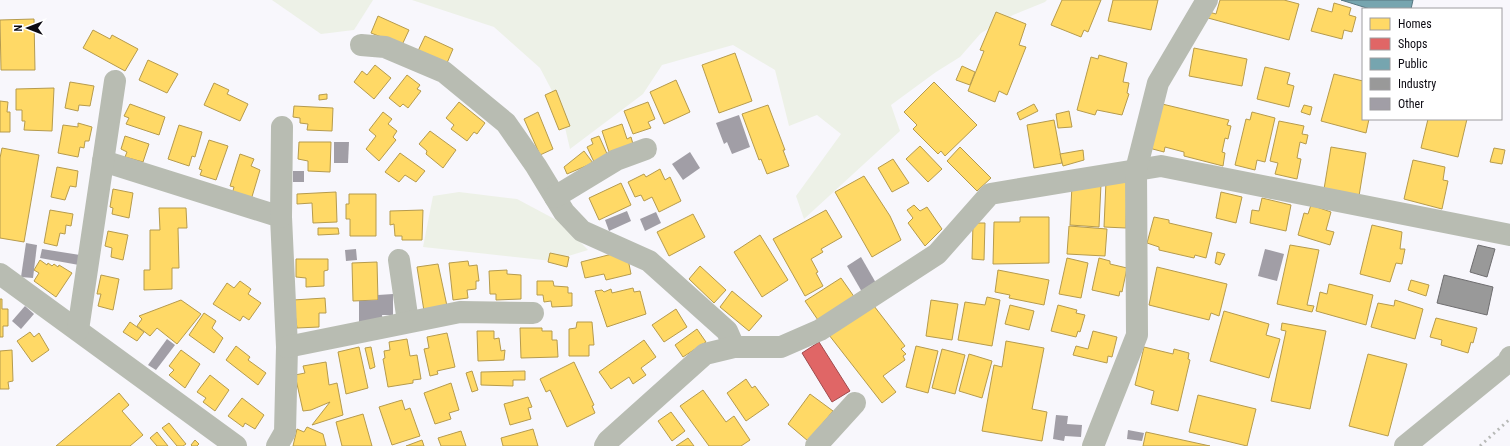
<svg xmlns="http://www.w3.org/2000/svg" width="1510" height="446" font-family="'Roboto Condensed',sans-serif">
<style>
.green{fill:#edf1e7}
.homes{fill:#ffd966;stroke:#b69b4d}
.shops{fill:#e06666;stroke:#a04a4d}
.public{fill:#76a5af;stroke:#567680}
.industry{fill:#999;stroke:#6f6e70}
.building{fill:#a19ea6}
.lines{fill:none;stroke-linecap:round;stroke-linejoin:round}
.minor{stroke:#b8bcb2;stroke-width:22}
.rail{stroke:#b7b9b6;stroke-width:3;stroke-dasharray:2 4;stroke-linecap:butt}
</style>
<rect width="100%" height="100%" fill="#f8f7fc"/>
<g class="green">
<polygon points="272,0 373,0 354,30 321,34"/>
<polygon points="412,0 1047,0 1045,2 1013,15 981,33 960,57 936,72 891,105 900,131 804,219 796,196 841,134 817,115 789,126 775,70 733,45 662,65 643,94 570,149 560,106 540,68 494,27"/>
<polygon points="459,192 517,199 562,223 588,250 552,261 423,247 433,196"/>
</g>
<g class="homes">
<polygon points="1062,0 1101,0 1088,32 1084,30 1081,37 1051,25"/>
<polygon points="1113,0 1158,0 1151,30 1108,21"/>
<polygon points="1220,0 1284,0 1299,4 1289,40 1208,18 1209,12 1216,14"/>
<polygon points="1334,3 1351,8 1349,15 1356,17 1352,32 1344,30 1342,39 1311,31 1318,8 1332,12"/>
<polygon points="996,12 1026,24 1019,45 1026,47 1007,95 999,91 995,102 968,91 984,51 980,50"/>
<polygon points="378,16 409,30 402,45 371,33"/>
<polygon points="34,19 35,70 1,70 0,20"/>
<polygon points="93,30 110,39 112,35 138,49 125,71 83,48"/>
<polygon points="425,36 453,49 447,63 418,51"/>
<polygon points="1194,48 1247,59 1242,86 1189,76"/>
<polygon points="735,53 752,101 719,113 702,65"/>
<polygon points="1099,55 1127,63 1123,82 1129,83 1127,93 1129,94 1122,115 1097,110 1095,115 1077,110 1091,57 1098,59"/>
<polygon points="148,60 178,74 167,93 139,80"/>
<polygon points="375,65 391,78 374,99 354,82 362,71 367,75"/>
<polygon points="962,66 975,72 970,85 956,80"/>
<polygon points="1265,67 1290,73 1287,84 1294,86 1289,107 1257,99"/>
<polygon points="1334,74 1363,81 1363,119 1369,119 1366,133 1321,121"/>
<polygon points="407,75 420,85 417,89 421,91 408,108 403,104 400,107 389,98"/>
<polygon points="676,80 690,112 664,124 650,92"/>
<polygon points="70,82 94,86 90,106 79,105 78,111 65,108"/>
<polygon points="934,82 977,125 945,156 941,151 938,154 913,129 917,125 904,112"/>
<polygon points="214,83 229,90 227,94 248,104 240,121 204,105"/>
<polygon points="54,88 52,131 24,130 25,121 22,121 22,110 16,110 16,89"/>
<polygon points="556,90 570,126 559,130 545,95"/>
<polygon points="327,94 327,99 319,100 319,95"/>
<polygon points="0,101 8,102 7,112 10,112 10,132 0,132"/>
<polygon points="459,102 485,123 477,134 474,132 467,141 451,129 454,125 446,118"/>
<polygon points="648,102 655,119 648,122 651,128 633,134 624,111"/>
<polygon points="1158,103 1229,120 1227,125 1231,126 1228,139 1225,138 1222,152 1225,153 1223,166 1184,156 1184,152 1165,147 1164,152 1149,148"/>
<polygon points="130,104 165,117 159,135 126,124 129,118 124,116"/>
<polygon points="1034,104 1038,111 1020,120 1017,113"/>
<polygon points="768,105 785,150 783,150 789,166 767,174 761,159 759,160 742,114"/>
<polygon points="1304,105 1312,107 1310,115 1301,112"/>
<polygon points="294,106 333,108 332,131 307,130 308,124 300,123 300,118 293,117"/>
<polygon points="1069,111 1072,127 1058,128 1056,114"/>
<polygon points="383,112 392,119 388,124 397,131 393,137 396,140 379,161 366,149 376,136 369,130"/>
<polygon points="538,112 553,149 540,155 524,119"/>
<polygon points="1252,112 1275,118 1265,162 1257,160 1255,170 1235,165 1246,119 1250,120"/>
<polygon points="1428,119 1467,119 1458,157 1421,148"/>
<polygon points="1054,120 1062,163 1034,168 1027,125"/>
<polygon points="1279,121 1304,126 1302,134 1308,135 1306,144 1300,142 1297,158 1301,159 1297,179 1275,174 1278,163 1270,161"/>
<polygon points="78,123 92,127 89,141 85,141 84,148 80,147 78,157 58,153 63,125 78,127"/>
<polygon points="622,124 627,139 631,137 633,144 609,152 602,131"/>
<polygon points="179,125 202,132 195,157 192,156 189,166 168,159"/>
<polygon points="430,131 456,150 443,168 426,154 427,151 419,144"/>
<polygon points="125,136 149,144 143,162 125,157 127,152 121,149"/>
<polygon points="599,136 608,156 594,162 587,147 593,144 591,139"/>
<polygon points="209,140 228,146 216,180 200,175 202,170 199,169"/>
<polygon points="299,142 331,142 330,172 308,171 308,161 298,159"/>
<polygon points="920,146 942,169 928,182 906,159"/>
<polygon points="960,147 991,178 977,191 947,161"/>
<polygon points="1331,147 1366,153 1359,196 1324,189"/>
<polygon points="2,148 39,155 24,242 0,238 0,158"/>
<polygon points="1494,148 1505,150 1502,164 1490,162"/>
<polygon points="1083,150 1084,160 1063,166 1060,154"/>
<polygon points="584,151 593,163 567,174 564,167"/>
<polygon points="400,153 425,171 416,182 405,175 399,182 385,172"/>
<polygon points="240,154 254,159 251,166 260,170 251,200 232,194 234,187 230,186"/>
<polygon points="893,159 909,183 892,192 878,168"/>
<polygon points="1413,160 1445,167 1443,180 1448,181 1442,209 1404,199"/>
<polygon points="57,167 78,171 76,187 70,186 65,200 51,197"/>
<polygon points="660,169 665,180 670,177 681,201 659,212 652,197 644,201 641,195 635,197 628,182 644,174 646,177"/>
<polygon points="864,176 890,216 901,240 872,257 835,192"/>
<polygon points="1106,181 1127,182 1126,228 1104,227"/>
<polygon points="621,183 631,205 599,220 589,198"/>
<polygon points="1101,184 1099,227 1070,225 1072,185"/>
<polygon points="113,189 133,193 129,218 112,214 113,208 110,207"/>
<polygon points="336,192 337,222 313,223 312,203 297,204 297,194"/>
<polygon points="1221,192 1242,197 1236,223 1216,218"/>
<polygon points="349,194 376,194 376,236 350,236 350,219 346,219 346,204 349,204"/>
<polygon points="1262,198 1291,205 1286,231 1250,223 1252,210 1259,211"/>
<polygon points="914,205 920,211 927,207 942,229 925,246 908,223 913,218 907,210"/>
<polygon points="1311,205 1331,212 1326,230 1334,232 1330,245 1298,235 1304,213 1308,214"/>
<polygon points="159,208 186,208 187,228 178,228 179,268 172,268 172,289 144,290 144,270 150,270 150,230 160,230"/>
<polygon points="50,210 73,214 71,226 66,225 65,234 60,233 57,246 44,243"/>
<polygon points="423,210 422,240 402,240 402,236 395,236 394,224 390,225 390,211"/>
<polygon points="826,210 842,237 821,249 823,252 811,259 818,272 816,273 823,286 805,296 773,239"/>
<polygon points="693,214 705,237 669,256 657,232"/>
<polygon points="1020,217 1049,217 1049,263 993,264 994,222 1020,222"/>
<polygon points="1154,217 1169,220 1169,223 1212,233 1206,258 1195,255 1194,258 1159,250 1159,247 1147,243"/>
<polygon points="973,223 985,223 984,260 972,259"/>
<polygon points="1372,225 1402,232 1400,249 1405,249 1402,264 1396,263 1390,282 1360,274"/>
<polygon points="1069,226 1107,229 1105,256 1067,254"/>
<polygon points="318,228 338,228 339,234 318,235"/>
<polygon points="108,231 128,235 123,260 111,257 112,248 105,246"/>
<polygon points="760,235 788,280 762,297 734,252"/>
<polygon points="1290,245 1319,250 1307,305 1314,306 1312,312 1277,304"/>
<polygon points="1217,252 1225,254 1220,265 1215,263"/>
<polygon points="550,253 569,257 567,267 548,262"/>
<polygon points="616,253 628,259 631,274 606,280 604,274 585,278 581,262"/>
<polygon points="1067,258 1088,263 1081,298 1059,294"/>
<polygon points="1099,258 1110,261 1110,264 1127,268 1122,292 1120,291 1119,296 1092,290"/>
<polygon points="296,259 328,259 328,270 324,271 324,286 306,287 306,278 296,277"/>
<polygon points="40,260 47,265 48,263 52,266 54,264 58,267 59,265 72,273 56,297 34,281 39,273 34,270"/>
<polygon points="468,261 469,266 477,265 479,281 476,281 476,289 467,290 468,298 453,300 449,263"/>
<polygon points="377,262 378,300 353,301 352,263"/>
<polygon points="438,264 447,306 424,311 417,267"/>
<polygon points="700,266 726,290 714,303 689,279"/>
<polygon points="1157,267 1227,284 1219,316 1211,313 1209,320 1149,305"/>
<polygon points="507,270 507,274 521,275 521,299 496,300 496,294 490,294 489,271"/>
<polygon points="998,270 1049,280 1044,305 1009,298 1010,295 995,292"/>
<polygon points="101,275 119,279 113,310 98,306 101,294 97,294"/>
<polygon points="841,278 855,298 820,323 805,301"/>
<polygon points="1411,280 1429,285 1426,296 1408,290"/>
<polygon points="240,281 251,289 248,294 261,303 249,320 243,316 240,321 213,304 227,283 234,288"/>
<polygon points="537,281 553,281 554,286 568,287 568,293 572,293 572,306 552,307 551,301 544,302 543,295 537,295"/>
<polygon points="1329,284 1373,295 1366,325 1316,311 1320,292 1327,294"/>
<polygon points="633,288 634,292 640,291 646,314 607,327 595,291 602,290 604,292 611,289 612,293"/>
<polygon points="732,291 762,316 749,331 720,307"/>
<polygon points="987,297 1000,300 992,346 958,340 965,302 985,305"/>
<polygon points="325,298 326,313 319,313 319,327 297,328 293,300"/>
<polygon points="0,299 2,299 2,309 8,309 8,326 3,326 3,337 0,337"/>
<polygon points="181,300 201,314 177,344 157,328 150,336 137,326 142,319 139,316"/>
<polygon points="931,300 958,304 952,340 926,336"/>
<polygon points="1395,300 1423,309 1415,339 1371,327 1378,303 1394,306"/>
<polygon points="1010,305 1034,311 1029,330 1005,324"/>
<polygon points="1058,305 1077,310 1076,313 1085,315 1080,332 1078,331 1076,337 1051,331"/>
<polygon points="874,306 905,346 901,349 906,354 903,356 905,360 883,376 896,392 882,403 829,335"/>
<polygon points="676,309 687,327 664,342 652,325"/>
<polygon points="1224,311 1269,324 1266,335 1280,339 1269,378 1210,361"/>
<polygon points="204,313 216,321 212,328 223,338 214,353 189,335"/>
<polygon points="1436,318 1477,328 1473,343 1471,342 1468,353 1441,345 1442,340 1430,337"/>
<polygon points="130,322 144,332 137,341 123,332"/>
<polygon points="577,322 592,322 594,345 589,345 589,356 569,356 569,329 576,328"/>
<polygon points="1282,323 1326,331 1310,409 1271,401 1286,331 1281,330"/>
<polygon points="520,328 542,328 542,331 552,331 552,340 557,340 558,357 521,358"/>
<polygon points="697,329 706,342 683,357 675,345"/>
<polygon points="477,331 494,331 494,339 499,338 501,351 505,350 504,360 478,361"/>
<polygon points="1093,331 1117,337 1112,357 1108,356 1107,363 1073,355 1076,346 1088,349"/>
<polygon points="30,332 34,337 39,333 49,350 32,362 17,341"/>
<polygon points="447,333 455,367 437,371 438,374 430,376 424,349 429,348 427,337"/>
<polygon points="407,339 410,356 417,355 421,379 413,380 413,383 388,387 383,359 385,358 384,351 390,350 389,342"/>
<polygon points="644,340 656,357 641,368 646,375 633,384 629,377 611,389 599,372"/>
<polygon points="1006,341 1044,348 1032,409 1047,412 1042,441 982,431 994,365 1002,367"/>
<polygon points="236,346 250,357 248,360 266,373 258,385 226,360"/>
<polygon points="916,346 938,351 928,393 906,387"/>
<polygon points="359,347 368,388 346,394 338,352"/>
<polygon points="371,347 375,367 370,369 365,348"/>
<polygon points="1144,347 1173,354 1174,349 1189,353 1188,359 1190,360 1178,411 1151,404 1154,391 1135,385"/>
<polygon points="942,349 965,355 955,394 932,388"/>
<polygon points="12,350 13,381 8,382 9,389 0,389 0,351"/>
<polygon points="181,350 200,364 185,388 169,375 174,370 169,366"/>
<polygon points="969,354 992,361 982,398 959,391"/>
<polygon points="1368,354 1407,364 1388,436 1349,426"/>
<polygon points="326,362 329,385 337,383 343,415 312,425 330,402 311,410 303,411 295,375 305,373 303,366"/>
<polygon points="574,362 594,405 592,406 595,413 567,427 550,390 546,392 540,379"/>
<polygon points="472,371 478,390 472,392 466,373"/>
<polygon points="525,371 525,380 513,380 513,386 481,385 481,372"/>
<polygon points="210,375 229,390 215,411 203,402 206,398 197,392"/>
<polygon points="746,379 752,388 755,386 769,405 746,421 727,393"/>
<polygon points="451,383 459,410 449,413 451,419 435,424 424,393"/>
<polygon points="703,390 726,422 734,416 750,440 741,446 709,446 680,406"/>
<polygon points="119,393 129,405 122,411 143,435 130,446 56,446"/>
<polygon points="810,394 833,411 808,441 788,424"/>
<polygon points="1198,395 1256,409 1247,446 1189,432"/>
<polygon points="528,397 532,407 528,408 531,419 510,425 504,404"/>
<polygon points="242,398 264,415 255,429 245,423 243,427 228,416"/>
<polygon points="402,400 405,410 410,408 420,436 392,445 379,407"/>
<polygon points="671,412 685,431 672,441 658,421"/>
<polygon points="363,414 372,446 342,446 336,422"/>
<polygon points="169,423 186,444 183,446 177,446 162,428"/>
<polygon points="307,427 323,434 326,446 293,446 297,429 304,432"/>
<polygon points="533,429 538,446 503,446 501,438"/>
<polygon points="461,431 466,446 441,446 438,438"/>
<polygon points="157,432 168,446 157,446 150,438"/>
<polygon points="1146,432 1210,446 1143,446"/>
<polygon points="688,438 694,446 676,446"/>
<polygon points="195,440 199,444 197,446 192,446 191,445"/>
<polygon points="422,440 424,446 406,446"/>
</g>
<polygon class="shops" points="819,342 850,391 832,402 802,353"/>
<polygon class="public" points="1341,0 1413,0 1411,9 1370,9"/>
<g class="industry">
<polygon points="1478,245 1495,249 1487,277 1470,272"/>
<polygon points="1444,275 1493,287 1487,315 1437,303"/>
</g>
<g class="building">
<polygon points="739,115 750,147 732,154 727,142 724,144 716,123"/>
<polygon points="334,142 349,142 348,163 334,163"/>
<polygon points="690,152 700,168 683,180 672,164"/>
<rect x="293" y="171" width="11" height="11"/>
<polygon points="627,211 631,221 609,231 605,220"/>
<polygon points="656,212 661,223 645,231 640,219"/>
<polygon points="26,243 37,245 33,278 21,277"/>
<polygon points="42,249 80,255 79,265 40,258"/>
<polygon points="356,249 357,260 346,261 345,250"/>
<polygon points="1265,249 1284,254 1277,281 1258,276"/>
<polygon points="861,257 876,283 862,292 847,266"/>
<polygon points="393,294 393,315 382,315 383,322 359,328 359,301 378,300 378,295"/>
<polygon points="25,306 34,314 21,329 12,321"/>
<polygon points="167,339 175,345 156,370 148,365"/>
<polygon points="1056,415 1068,416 1067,424 1082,425 1081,437 1065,436 1064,441 1053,439"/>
<polygon points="1128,430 1144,433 1142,441 1127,439"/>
</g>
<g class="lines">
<g class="minor">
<polyline points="361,45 385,47 444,72 506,123 536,166 564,212 582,231 649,261 727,331 734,347"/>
<polyline points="103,161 281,217 287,347 285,432 277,446"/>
<polyline points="555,197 616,160 646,149"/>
<polyline points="281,217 282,127"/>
<polyline points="399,260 408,322"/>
<polyline points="0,274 236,446"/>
<polyline points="78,330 115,81"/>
<polyline points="287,347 460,312 533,313"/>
<polyline points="605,446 608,441 705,354 734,347 781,347 820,330 937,254 990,194 1161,166 1510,235"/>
<polyline points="816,446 855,403"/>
<polyline points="1093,446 1137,335 1136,170 1158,83 1207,0"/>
<polyline points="1405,446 1508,362 1510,357"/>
</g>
<polyline class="rail" points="1480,446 1510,419"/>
</g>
<rect x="1362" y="8" width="140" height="112" fill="#ffffff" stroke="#9e9da0"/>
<rect x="1370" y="18" width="20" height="12" fill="#ffd966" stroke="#9e9da0"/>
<text x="1398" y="28" font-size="12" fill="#0c0a12">Homes</text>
<rect x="1370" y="38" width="20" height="12" fill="#e06666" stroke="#9e9da0"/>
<text x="1398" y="48" font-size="12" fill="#0c0a12">Shops</text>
<rect x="1370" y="58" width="20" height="12" fill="#76a5af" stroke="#9e9da0"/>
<text x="1398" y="68" font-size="12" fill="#0c0a12">Public</text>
<rect x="1370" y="78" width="20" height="12" fill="#999999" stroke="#9e9da0"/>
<text x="1398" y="88" font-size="12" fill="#0c0a12">Industry</text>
<rect x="1370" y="98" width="20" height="12" fill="#a19ea6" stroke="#9e9da0"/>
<text x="1398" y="108" font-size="12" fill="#0c0a12">Other</text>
<g transform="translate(28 28) rotate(270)" stroke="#ffffff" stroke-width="3" paint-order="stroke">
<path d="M0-3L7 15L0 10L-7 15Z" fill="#0c0a12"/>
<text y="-6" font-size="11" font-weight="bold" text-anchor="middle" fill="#0c0a12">N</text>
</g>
</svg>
